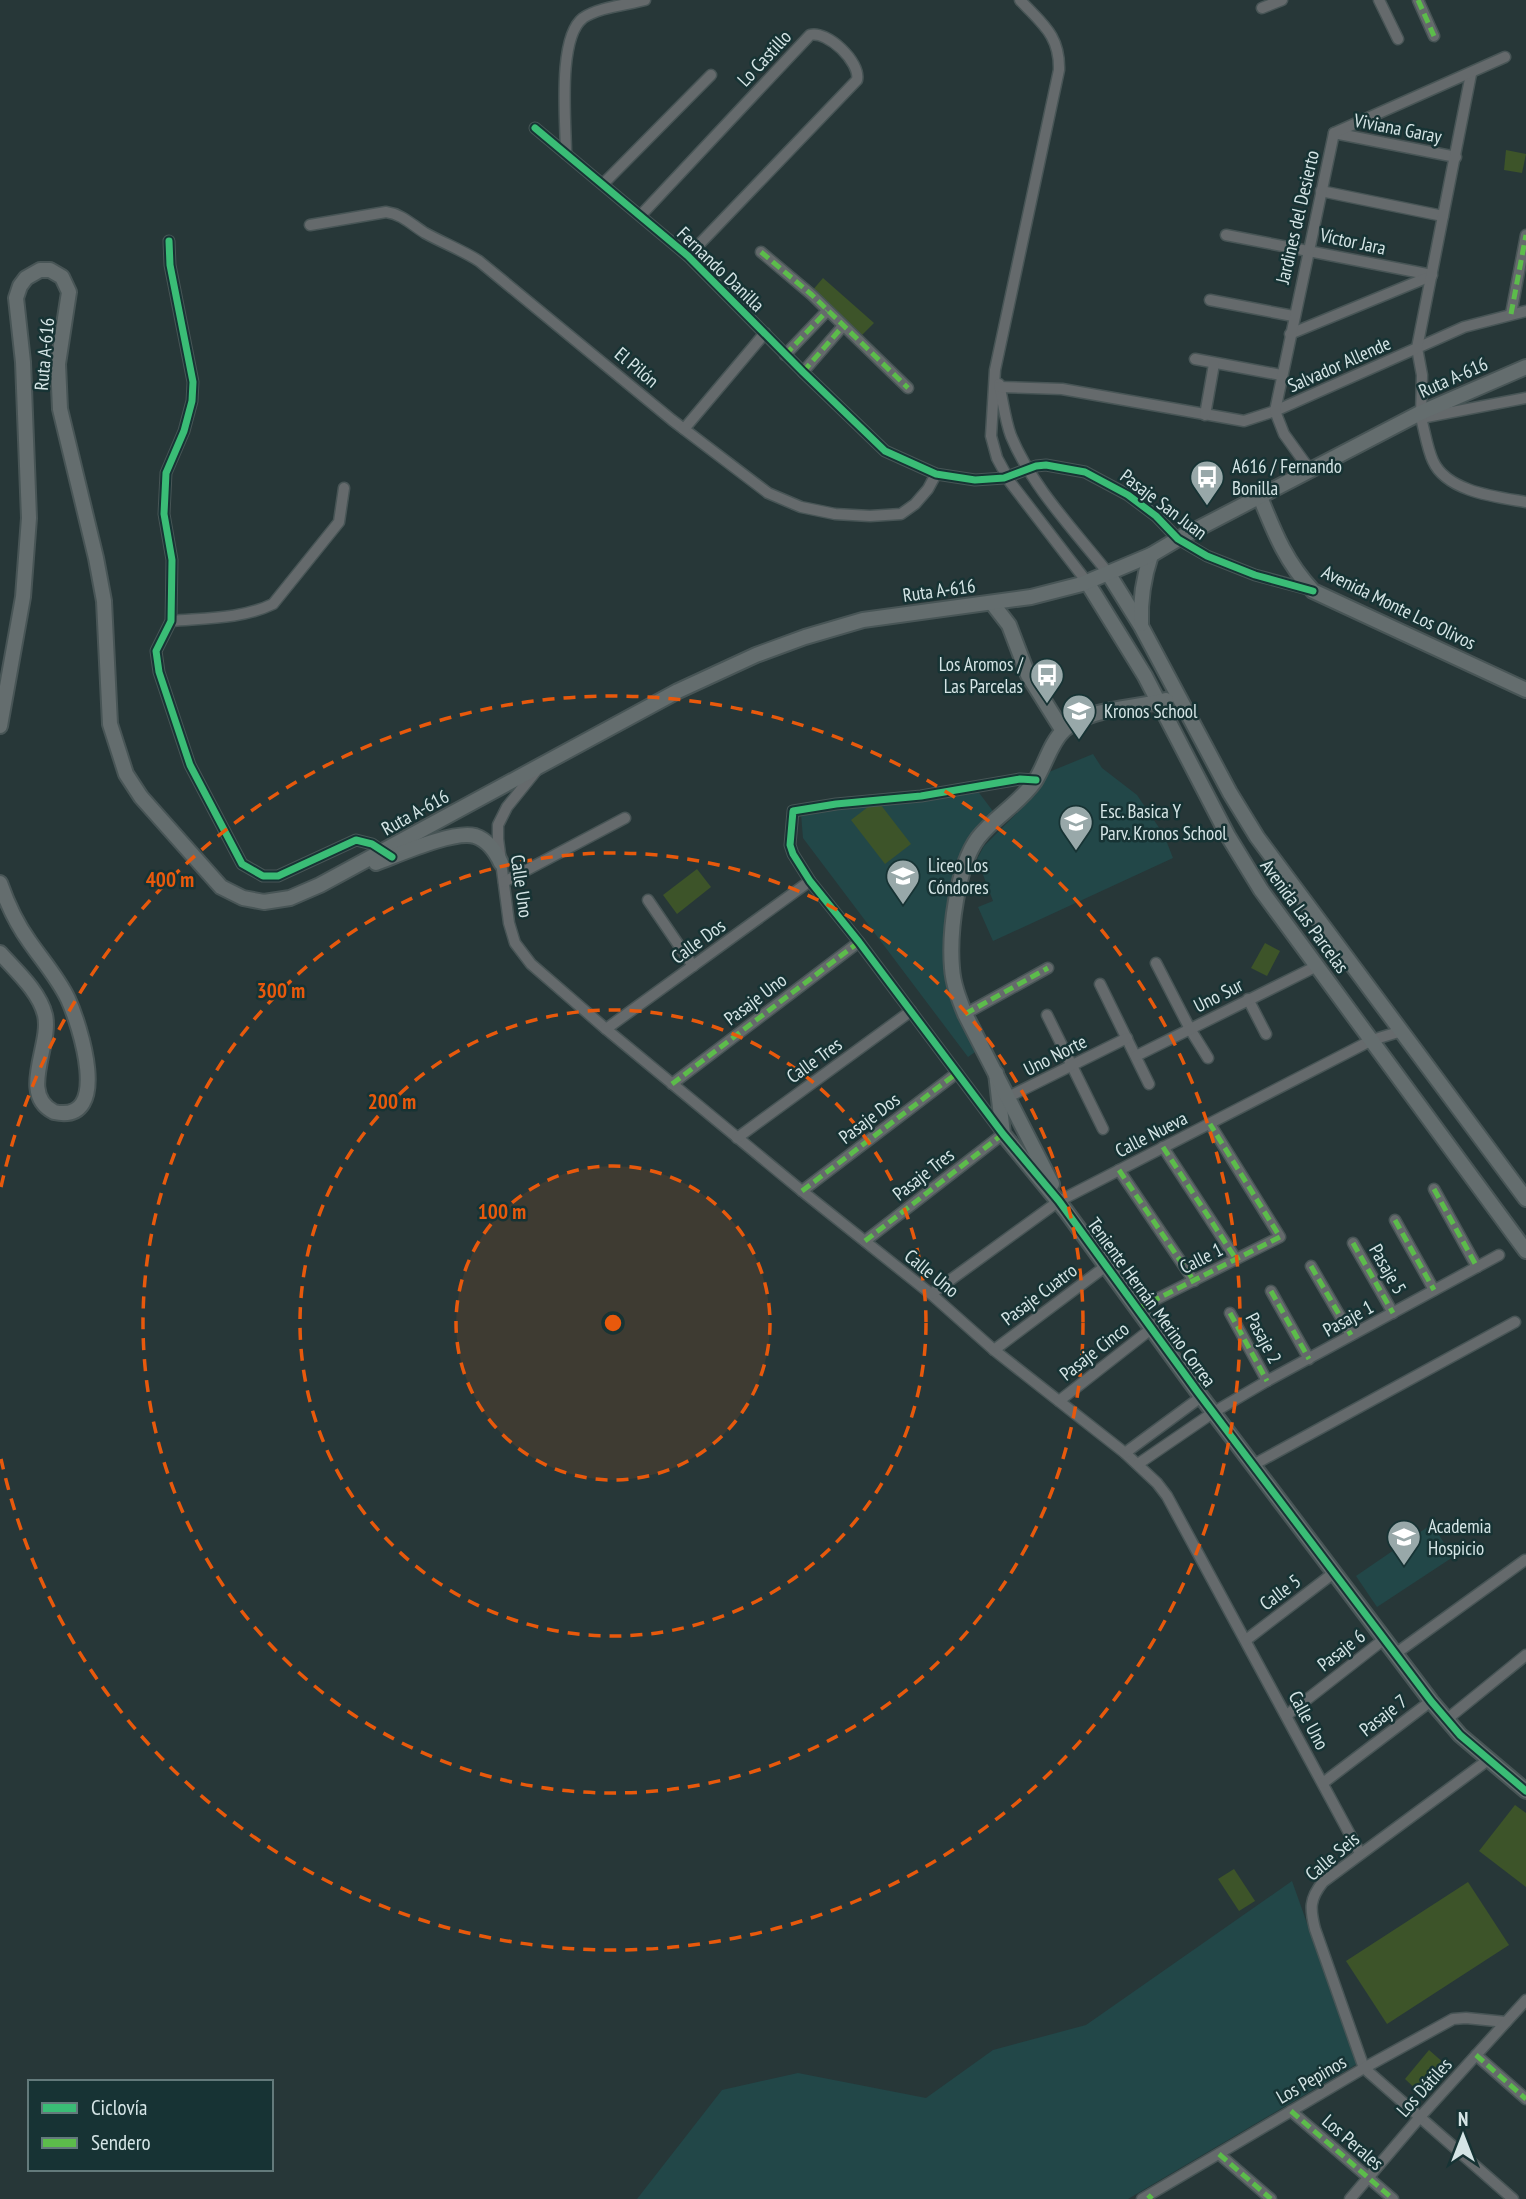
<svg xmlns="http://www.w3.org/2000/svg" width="1526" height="2199" font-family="'PT Sans Narrow',sans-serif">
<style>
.built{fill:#224748}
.green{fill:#3d5429}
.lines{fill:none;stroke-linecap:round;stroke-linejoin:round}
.street-casing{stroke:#485556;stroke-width:13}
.secondary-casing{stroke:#485556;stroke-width:18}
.street{stroke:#656a6c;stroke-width:10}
.secondary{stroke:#646d6e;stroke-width:14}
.quiet{stroke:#5cbc4b;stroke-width:5;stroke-dasharray:10 5;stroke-linecap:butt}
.cycleway-casing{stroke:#173334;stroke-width:11}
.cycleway{stroke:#3abd76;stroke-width:7}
.ring{fill:none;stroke:#e8590c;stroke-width:3.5;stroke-dasharray:12 9}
.labels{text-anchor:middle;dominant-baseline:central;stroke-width:5;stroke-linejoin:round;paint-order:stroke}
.street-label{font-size:19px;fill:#d5e5e6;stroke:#173334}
.poi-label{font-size:19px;fill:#d5e5e6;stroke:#173334;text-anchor:start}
.centre{fill:#e8590c;stroke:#173334;stroke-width:3.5}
.ring-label{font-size:21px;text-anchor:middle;font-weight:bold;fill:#e8590c;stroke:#173334;stroke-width:5;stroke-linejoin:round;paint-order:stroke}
</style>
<rect width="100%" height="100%" fill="#273738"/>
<g class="built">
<polygon points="1093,754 1102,768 1137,795 1164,835 1173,858 993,941 978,907 993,901 977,859 984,846 1036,794 1049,772"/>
<polygon points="974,786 995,814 977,830 947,957 978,1050 968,1057 803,838 801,814"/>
<polygon points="1432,1524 1453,1557 1377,1607 1356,1576"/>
<polygon points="1292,1881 1357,2064 1128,2199 637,2199 722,2090 798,2073 926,2098 993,2050 1086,2025"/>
</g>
<g class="green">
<polygon points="1506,150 1526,154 1522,173 1504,170"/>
<polygon points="823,278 874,323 862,335 812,291"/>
<polygon points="877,800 911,844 885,864 851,820"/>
<polygon points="697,869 711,887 677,914 663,895"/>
<polygon points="1265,943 1280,951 1267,976 1251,968"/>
<polygon points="1515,1805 1526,1813 1526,1887 1479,1851"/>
<polygon points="1234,1869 1255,1901 1239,1911 1218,1879"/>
<polygon points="1468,1882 1509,1945 1387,2024 1346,1961"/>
<polygon points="1429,2050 1445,2064 1420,2093 1405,2079"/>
</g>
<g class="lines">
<g class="street-casing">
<g id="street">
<path d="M1020 0C1042 24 1060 35 1059 70L995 370 991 436 997 458 1010 482 1087 582"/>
<polyline points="1379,0 1398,39"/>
<polyline points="1418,0 1434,36"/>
<polyline points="1262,8 1282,0"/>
<polyline points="535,128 688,256 803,372 885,451 936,474 975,480 1004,478 1036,466 1046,465 1085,472 1128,495 1156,516 1178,539 1207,556 1255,575 1311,590"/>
<polyline points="1334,133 1456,157"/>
<path d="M566 154C566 123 557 38 583 18 599 7 627 5 645 0"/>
<polyline points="603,184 711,75"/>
<polyline points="1321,191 1443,216"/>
<path d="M641 215 810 35C827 30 861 62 857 80L688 256"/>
<path d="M310 225 386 212C402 214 412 225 425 233 443 243 462 250 479 261L672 420 768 493 801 507 835 514 870 516 901 514 915 504 928 489 936 474"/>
<polyline points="1226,235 1432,275"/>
<polyline points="169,241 170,265 193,382 192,401 184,431 166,473 164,514 172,560 171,621 156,651 159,672 190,765 242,864 263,876 278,876 356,840 372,844 386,854"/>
<polyline points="761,252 812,295 908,388"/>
<polyline points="1210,300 1293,316"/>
<polyline points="1526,311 1464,327 1417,348 1422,375 1421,418 1526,398"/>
<polyline points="1511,314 1526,235"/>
<polyline points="1290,334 1431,276"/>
<polyline points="785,355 827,311"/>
<polyline points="1195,359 1281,375"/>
<polyline points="803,372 843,326"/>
<path d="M999 384C1003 401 1005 420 1011 436 1032 487 1075 531 1108 573"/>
<polyline points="999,387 1062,389 1244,421 1275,411 1417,348 1471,74"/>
<polyline points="1205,415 1214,364"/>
<path d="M1421 418C1425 432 1427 448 1433 461 1447 492 1497 497 1526 502"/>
<polyline points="684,429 765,333"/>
<polyline points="1310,470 1284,434 1275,411 1334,133 1505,57"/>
<path d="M171 621C205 618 242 619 273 604L339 522 344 488"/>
<polyline points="536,771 507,807 498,825 498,839 509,923 515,943 531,964 606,1029 802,1191 931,1294 994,1350 1125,1453 1157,1483 1167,1496 1360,1853"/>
<polyline points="504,882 625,818"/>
<polyline points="648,900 693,966"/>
<polyline points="1156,963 1190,1029 1208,1058"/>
<polyline points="1100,984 1149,1084"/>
<polyline points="1248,999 1266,1034"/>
<polyline points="965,1014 1048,968"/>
<polyline points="1047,1015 1103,1129"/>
<polyline points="606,1029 810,881"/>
<polyline points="1136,1056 1317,966"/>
<polyline points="672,1084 859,942"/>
<polyline points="1002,1100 1127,1038"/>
<polyline points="737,1138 911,1011"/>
<polyline points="1163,1147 1236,1259"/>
<polyline points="1119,1170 1194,1281"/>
<polyline points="1434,1189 1477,1267"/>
<polyline points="802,1191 957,1073"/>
<polyline points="1395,1220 1434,1290"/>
<polyline points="865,1241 1003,1134 859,942 810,881 793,854 790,845 793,811 836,804 921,796 1020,779 1036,780"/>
<polyline points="1353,1243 1393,1313"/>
<polyline points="1311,1266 1351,1335"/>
<polyline points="1271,1291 1309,1359"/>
<polyline points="931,1294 1059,1201 1372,1040 1402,1031"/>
<polyline points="1137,1309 1280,1237 1210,1124"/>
<polyline points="1230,1313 1267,1381"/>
<polyline points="994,1350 1106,1266"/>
<polyline points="1059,1401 1151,1329"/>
<polyline points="1125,1453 1201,1397"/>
<polyline points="1138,1464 1214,1412 1267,1381 1499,1255"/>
<polyline points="1253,1465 1515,1322"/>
<polyline points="1246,1640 1335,1572"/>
<polyline points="1395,1654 1525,1560"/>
<polyline points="1287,1715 1383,1640"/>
<polyline points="1446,1720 1526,1655"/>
<path d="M1488 1760 1323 1882C1309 1899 1310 1909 1315 1929L1364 2068 1513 2199"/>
<polyline points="1323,1783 1431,1701"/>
<polyline points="1476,2055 1526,2099"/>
<polyline points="1291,2111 1393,2199"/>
<polyline points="1219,2154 1271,2199"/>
<polyline points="1142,2199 1364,2068 1453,2019 1466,2018 1506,2022"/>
<polyline points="1350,2199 1420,2117 1526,2000"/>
</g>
</g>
<g class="secondary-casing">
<g id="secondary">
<path d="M1260 497C1275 534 1286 562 1313 591L1526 690"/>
<polyline points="1108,573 1141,626 1230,793 1257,837 1526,1199"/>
<polyline points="1087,582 1145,676 1228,836 1261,890 1526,1251"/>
<polyline points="992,603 1009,625 1028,675 1063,731"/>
<path d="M1141 624C1140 599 1143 579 1151 555"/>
<polyline points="0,726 23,597 29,518 23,362 16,298 20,286 26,278 40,270 50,270 62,277 69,292 58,364 60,409 96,558 104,601 110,724 126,774 141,797 221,887 243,898 264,902 290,898 320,885 678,691 756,655 805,637 863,620 1031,597 1082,584 1151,555 1178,539 1420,413 1526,367"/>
<path d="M376 863C398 855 453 830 475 836 487 840 496 852 501 863"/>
<path d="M0 883C7 903 16 923 29 941 42 960 58 978 68 999 79 1023 113 1125 54 1112 18 1094 52 1045 45 1015 39 991 16 971 0 953"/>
<polyline points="996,1073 1003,1134 1066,1211 1197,1391 1431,1701 1460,1735 1526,1791"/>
<path d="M1052 1184 965 1014C959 999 953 984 952 968 949 933 957 866 978 838 994 817 1019 804 1035 781 1045 766 1050 743 1064 730 1089 707 1134 709 1166 700"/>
</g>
</g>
<use href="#street" class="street"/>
<use href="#secondary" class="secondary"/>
<g class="quiet">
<polyline points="1418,0 1434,36"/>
<polyline points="761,252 812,295 908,388"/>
<polyline points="1511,314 1526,235"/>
<polyline points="785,355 827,311"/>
<polyline points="803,372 843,326"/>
<polyline points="965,1014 1048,968"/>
<polyline points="672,1084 859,942"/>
<polyline points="1163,1147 1236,1259"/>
<polyline points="1119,1170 1194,1281"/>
<polyline points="1434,1189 1477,1267"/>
<polyline points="802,1191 957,1073"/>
<polyline points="1395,1220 1434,1290"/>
<polyline points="865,1241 1003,1134"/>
<polyline points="1353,1243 1393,1313"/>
<polyline points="1311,1266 1351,1335"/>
<polyline points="1271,1291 1309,1359"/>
<polyline points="1137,1309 1280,1237 1210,1124"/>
<polyline points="1230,1313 1267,1381"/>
<polyline points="1476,2055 1526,2099"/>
<polyline points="1291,2111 1393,2199"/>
<polyline points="1219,2154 1271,2199"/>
<polyline points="1148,2195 1152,2199"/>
</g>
<g class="cycleway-casing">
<g id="cycleway">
<polyline points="535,128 688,256 803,372 885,451 936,474 975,480 1004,478 1036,466 1046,465 1085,472 1128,495 1156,516 1178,539 1207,556 1255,575 1313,591"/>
<polyline points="169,241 170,265 193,382 192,401 184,431 166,473 164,514 172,560 171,621 156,651 159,672 190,765 242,864 263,876 278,876 356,840 372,844 392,857"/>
<polyline points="1036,780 1020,779 921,796 836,804 793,811 790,845 793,854 810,881 859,942 1003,1134 1059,1201 1197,1391 1431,1701 1460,1735 1526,1791"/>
</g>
</g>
<use href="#cycleway" class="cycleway"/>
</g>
<circle cx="613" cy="1323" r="157" fill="#e8590c" fill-opacity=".12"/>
<g class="ring">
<circle cx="613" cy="1323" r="157"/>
<circle cx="613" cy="1323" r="313"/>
<circle cx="613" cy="1323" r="470"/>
<path d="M1 1187A627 627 0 1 1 1 1459"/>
</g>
<defs>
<g id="bus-pin" transform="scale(1.75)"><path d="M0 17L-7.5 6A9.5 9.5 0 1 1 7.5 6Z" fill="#98a8a9" stroke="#173334"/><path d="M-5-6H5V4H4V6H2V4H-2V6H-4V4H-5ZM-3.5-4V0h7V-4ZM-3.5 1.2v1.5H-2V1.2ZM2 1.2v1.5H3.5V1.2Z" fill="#fff"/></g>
<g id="school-pin" transform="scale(1.75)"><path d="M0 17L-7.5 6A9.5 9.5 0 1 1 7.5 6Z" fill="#98a8a9" stroke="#173334"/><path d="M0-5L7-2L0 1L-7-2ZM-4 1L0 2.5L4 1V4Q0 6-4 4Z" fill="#fff"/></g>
</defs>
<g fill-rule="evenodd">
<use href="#bus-pin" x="1207" y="477"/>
<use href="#bus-pin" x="1047" y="675"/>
<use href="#school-pin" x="1079" y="711"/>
<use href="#school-pin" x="1076" y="822"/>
<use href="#school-pin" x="903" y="876"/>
<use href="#school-pin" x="1404" y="1537"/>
</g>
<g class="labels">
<g class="street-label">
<text transform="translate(764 58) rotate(-47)">Lo Castillo</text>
<text transform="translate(1398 128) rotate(11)">Viviana Garay</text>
<text transform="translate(1297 217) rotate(-77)">Jardines del Desierto</text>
<text transform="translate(1353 241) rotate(12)">Víctor Jara</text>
<text transform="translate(721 269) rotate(44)">Fernando Danilla</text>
<text transform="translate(44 354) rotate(-85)">Ruta A-616</text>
<text transform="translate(1339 364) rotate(-24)">Salvador Allende</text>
<text transform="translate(637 367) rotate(40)">El Pilón</text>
<text transform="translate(1453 377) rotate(-24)">Ruta A-616</text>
<text transform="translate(1164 504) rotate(37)">Pasaje San Juan</text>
<text transform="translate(939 590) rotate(-8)">Ruta A-616</text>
<text transform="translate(1399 607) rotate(26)">Avenida Monte Los Olivos</text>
<text transform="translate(415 812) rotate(-29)">Ruta A-616</text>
<text transform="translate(522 886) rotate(82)">Calle Uno</text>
<text transform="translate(1305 916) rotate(54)">Avenida Las Parcelas</text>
<text transform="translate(698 941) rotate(-36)">Calle Dos</text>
<text transform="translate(1218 995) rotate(-27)">Uno Sur</text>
<text transform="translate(755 999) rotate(-37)">Pasaje Uno</text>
<text transform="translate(1055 1055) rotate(-27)">Uno Norte</text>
<text transform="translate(814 1060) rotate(-36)">Calle Tres</text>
<text transform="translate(869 1118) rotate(-37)">Pasaje Dos</text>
<text transform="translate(1151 1134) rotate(-27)">Calle Nueva</text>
<text transform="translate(923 1174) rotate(-38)">Pasaje Tres</text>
<text transform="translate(1201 1258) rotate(-27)">Calle 1</text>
<text transform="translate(1388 1269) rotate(60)">Pasaje 5</text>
<text transform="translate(932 1273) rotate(39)">Calle Uno</text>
<text transform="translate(1039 1294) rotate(-37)">Pasaje Cuatro</text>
<text transform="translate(1152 1302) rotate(54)">Teniente Hernán Merino Correa</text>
<text transform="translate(1348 1318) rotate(-29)">Pasaje 1</text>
<text transform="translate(1264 1338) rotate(62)">Pasaje 2</text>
<text transform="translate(1094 1351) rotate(-38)">Pasaje Cinco</text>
<text transform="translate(1280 1592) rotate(-37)">Calle 5</text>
<text transform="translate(1341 1650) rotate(-38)">Pasaje 6</text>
<text transform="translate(1383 1715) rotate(-38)">Pasaje 7</text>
<text transform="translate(1309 1720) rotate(62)">Calle Uno</text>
<text transform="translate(1332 1856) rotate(-40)">Calle Seis</text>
<text transform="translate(1311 2079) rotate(-30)">Los Pepinos</text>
<text transform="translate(1424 2087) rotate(-48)">Los Dátiles</text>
<text transform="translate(1353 2142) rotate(41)">Los Perales</text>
</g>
<g class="poi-label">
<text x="1232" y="466">A616 / Fernando<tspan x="1232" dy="22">Bonilla</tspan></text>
<text x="1023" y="664" text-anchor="end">Los Aromos /<tspan x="1023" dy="22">Las Parcelas</tspan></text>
<text x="1104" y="711">Kronos School</text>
<text x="1100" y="811">Esc. Basica Y<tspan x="1100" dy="22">Parv. Kronos School</tspan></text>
<text x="928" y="865">Liceo Los<tspan x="928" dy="22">Cóndores</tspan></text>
<text x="1428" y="1526">Academia<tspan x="1428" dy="22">Hospicio</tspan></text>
</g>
</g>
<circle cx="613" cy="1323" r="10" class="centre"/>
<g class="ring-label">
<text x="170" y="887">400 m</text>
<text x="281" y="998">300 m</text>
<text x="392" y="1109">200 m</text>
<text x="502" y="1219">100 m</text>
</g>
<rect x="28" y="2080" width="245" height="91" fill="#173334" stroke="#637a7b" stroke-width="2"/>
<rect x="42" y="2103" width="35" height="10" fill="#3abd76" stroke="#637a7b" stroke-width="2"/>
<text x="91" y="2115" font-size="21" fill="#d5e5e6">Ciclovía</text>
<rect x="42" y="2138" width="35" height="10" fill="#5cbc4b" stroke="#637a7b" stroke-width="2"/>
<text x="91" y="2150" font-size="21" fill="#d5e5e6">Sendero</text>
<g transform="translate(1463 2136)" stroke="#173334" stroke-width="5" paint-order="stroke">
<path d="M0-5L12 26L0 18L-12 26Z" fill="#d5e5e6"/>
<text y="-10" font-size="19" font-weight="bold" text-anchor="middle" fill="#d5e5e6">N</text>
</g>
</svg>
